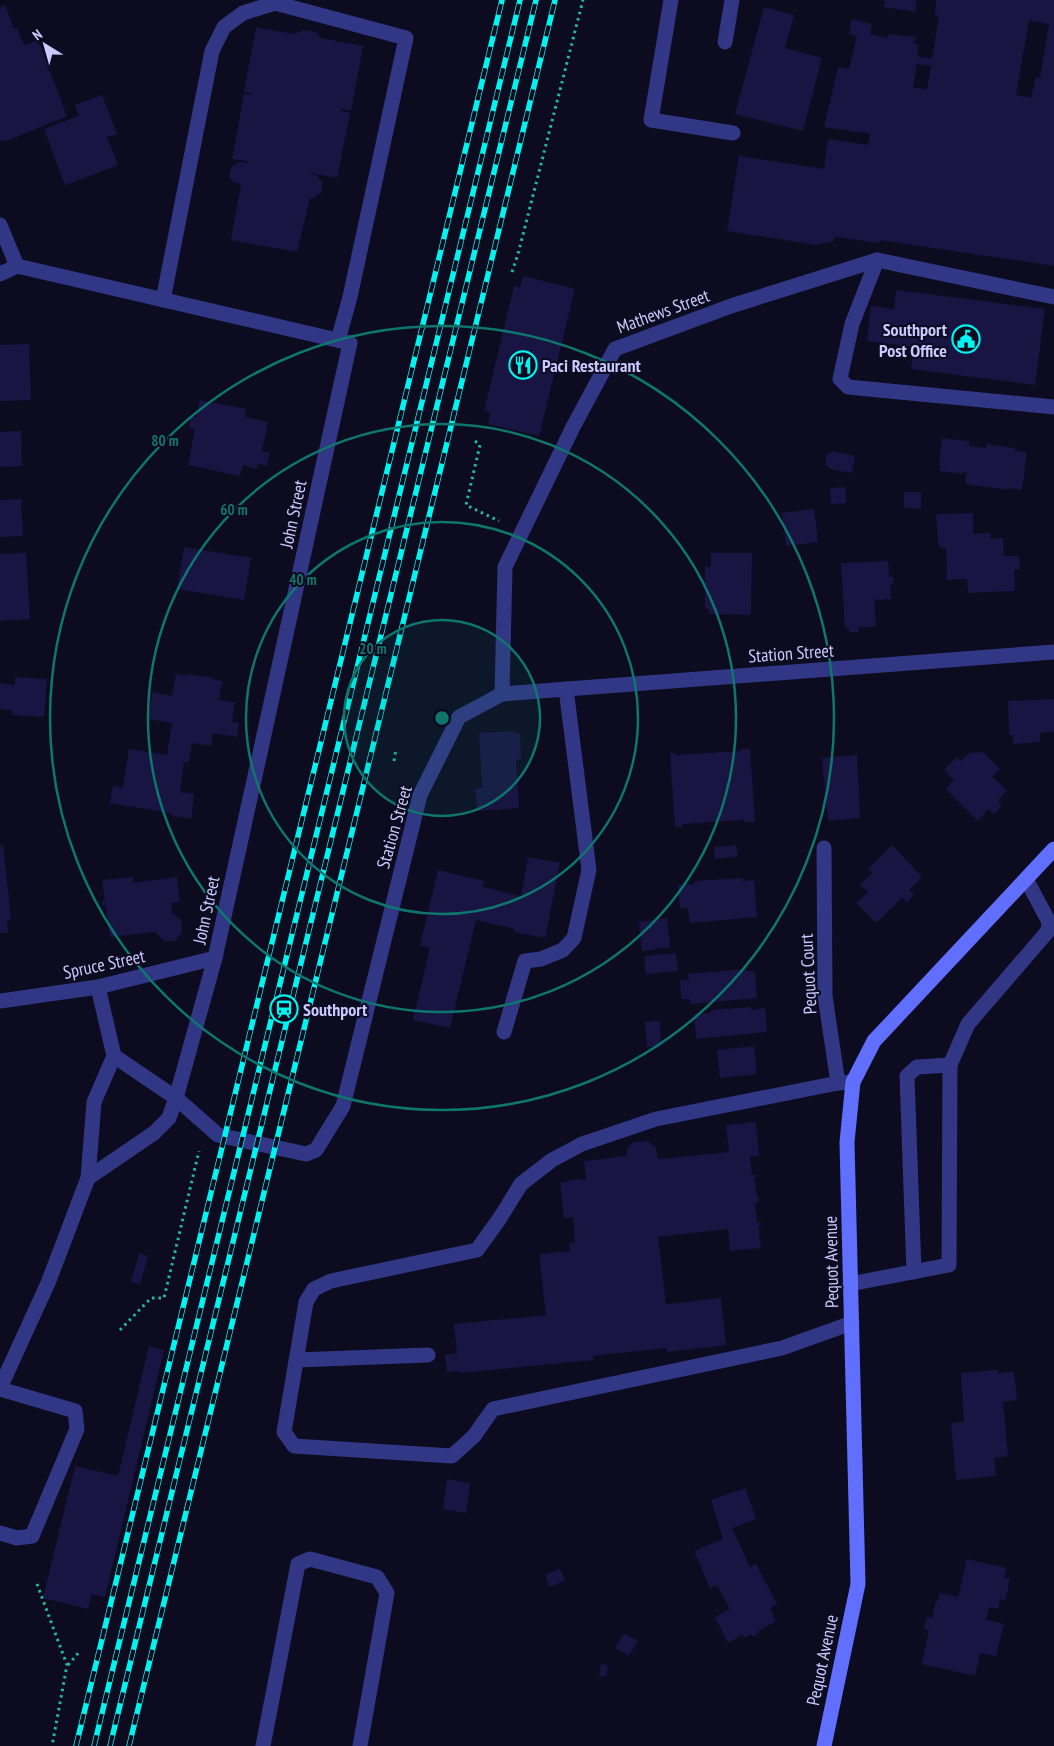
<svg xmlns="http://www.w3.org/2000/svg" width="1054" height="1746" font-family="'PT Sans Narrow',sans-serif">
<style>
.building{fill:#191543;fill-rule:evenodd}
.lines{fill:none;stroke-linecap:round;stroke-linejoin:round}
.path{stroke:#22bba0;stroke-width:3;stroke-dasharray:2.5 4;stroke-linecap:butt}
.lane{stroke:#313784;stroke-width:15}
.street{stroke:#313784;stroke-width:15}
.secondary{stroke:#616fff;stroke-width:15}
.rail-casing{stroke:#00f5f1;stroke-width:5.5}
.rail{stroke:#0c0b20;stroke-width:4;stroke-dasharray:11;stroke-linecap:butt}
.ring{fill:none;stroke:#0f766e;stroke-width:2.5}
.labels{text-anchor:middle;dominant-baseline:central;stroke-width:4;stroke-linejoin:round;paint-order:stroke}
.street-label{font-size:18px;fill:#cacaff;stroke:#0c0b20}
.poi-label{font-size:18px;font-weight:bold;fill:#cacaff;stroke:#0c0b20;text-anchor:start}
.centre{fill:#0f766e;stroke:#0c0b20;stroke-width:2.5}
.ring-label{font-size:15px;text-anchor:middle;font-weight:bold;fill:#0f766e;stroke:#0c0b20;stroke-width:4;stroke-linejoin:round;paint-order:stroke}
</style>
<rect width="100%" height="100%" fill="#0c0b20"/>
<g class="building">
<polygon points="885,0 917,0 915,12 884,7"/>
<path d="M936 0H1054V266L880 240 879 243 835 237 834 241 817 245 727 231 739 156 824 169 828 139 868 145 870 134 824 127 838 67 849 69 857 36 849 34 852 19 872 24 870 34 888 38 889 34 916 37 914 44 919 45 917 56 932 59 939 16 935 15ZM1029 20 1049 24 1040 78 1036 77 1031 98 1016 95ZM917 64 931 66 927 89 913 88Z"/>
<polygon points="5,5 14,29 17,28 24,45 38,40 67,116 4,142 3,140 0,141 0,7"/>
<polygon points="764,7 794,15 785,48 822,58 803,131 735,114"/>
<polygon points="256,27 293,34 304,30 316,32 321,38 363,46 351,111 341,109 341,111 350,113 337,178 311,173 311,174 316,175 323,183 321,193 313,198 310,198 297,252 231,240 241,184 233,182 229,176 232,166 238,162 248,163 247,161 232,159 244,94 252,95 252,93 244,92"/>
<polygon points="102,95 117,134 107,137 118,165 65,185 44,129 79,116 75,105"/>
<polygon points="523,276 575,289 539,436 488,424 490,413 484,411 514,286 520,287"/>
<polygon points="896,290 1045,309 1035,385 911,369 914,347 867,341 871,306 894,309"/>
<polygon points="29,344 31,400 0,401 0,345"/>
<polygon points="200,400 246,409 245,417 268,422 262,451 270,453 267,466 258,464 257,469 243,465 240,476 188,465 195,429 189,428 191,416 196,417"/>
<polygon points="21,431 22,466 0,467 0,432"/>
<polygon points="942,438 969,441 969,446 986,448 987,444 1015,448 1015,451 1027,452 1022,490 1009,488 1009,490 965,484 966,472 963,472 963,474 940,471 940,466 939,465"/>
<polygon points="832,451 855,456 852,473 829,469 829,466 825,465 827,453 831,454"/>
<polygon points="845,487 846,503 831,504 830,488"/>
<polygon points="904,492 921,492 921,509 904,508"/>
<polygon points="21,499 23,536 0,537 0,500"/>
<polygon points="814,509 818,542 786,546 782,513"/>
<polygon points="973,513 973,534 991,533 990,539 1003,538 1004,556 1019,556 1020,569 1014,570 1015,591 968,593 967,579 947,580 946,548 941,548 938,543 936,514"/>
<polygon points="184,547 251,558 244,600 177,589"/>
<polygon points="26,553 30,619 0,621 0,554"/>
<polygon points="711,553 752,553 751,615 709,614 709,609 705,608 705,567 711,567"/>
<polygon points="888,561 889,577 893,577 893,584 890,584 891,599 874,600 876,627 858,627 859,632 849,632 849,628 845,628 841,563"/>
<polygon points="176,674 186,676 187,674 214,678 214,680 222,681 219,700 235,702 232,722 239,723 237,737 213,733 211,746 192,743 189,762 184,762 180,792 194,794 191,819 170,815 171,813 110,803 113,786 123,788 129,749 167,755 172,723 148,719 152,692 172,696"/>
<polygon points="15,677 47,679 44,717 12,715 12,710 0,709 0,683 15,685"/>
<polygon points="1054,699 1054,732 1040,733 1040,742 1013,744 1013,735 1009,735 1008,701"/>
<polygon points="514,731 514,733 520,733 521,759 516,760 519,808 477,811 475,789 482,788 482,785 479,733"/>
<polygon points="741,749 750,749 755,822 744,822 744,820 682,824 682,827 675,827 670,753 677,753 677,755 741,751"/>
<polygon points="983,752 1000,769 992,777 1007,790 998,801 1002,805 994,814 988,809 978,821 946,789 954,780 944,770 957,757 961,761 969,753"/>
<polygon points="857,755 860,818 828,821 822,758"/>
<polygon points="0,845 3,845 11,919 7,920 8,933 0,933"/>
<polygon points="736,845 738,856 715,859 714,847"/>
<polygon points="892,845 922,877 909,890 914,895 907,902 902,898 876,923 856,903 868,892 860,885 872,873 868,869"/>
<polygon points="528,857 560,863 545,938 514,932 515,929 476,920 450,1028 413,1020 430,948 420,945 438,870 484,881 483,887 521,896"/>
<polygon points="133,877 133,883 177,877 180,902 171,903 172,913 181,920 182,932 175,941 164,941 155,932 110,937 106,905 102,906 102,901 105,901 102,880"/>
<polygon points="743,878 743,881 754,880 757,917 690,923 688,908 680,909 678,885 695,884 695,881"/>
<polygon points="667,918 670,947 642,951 639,922"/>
<polygon points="676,953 678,971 646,974 644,956"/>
<polygon points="747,969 747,971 755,971 757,998 691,1004 690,999 681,999 680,980 689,980 688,974"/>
<polygon points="751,1007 751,1010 765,1008 767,1032 696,1039 694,1014 711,1013 711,1010"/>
<polygon points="660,1021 661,1046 647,1047 645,1022"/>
<polygon points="754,1046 757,1074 720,1078 717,1050"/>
<polygon points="756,1122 759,1156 750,1156 752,1175 757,1175 757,1177 754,1178 757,1198 759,1198 759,1202 755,1203 757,1223 761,1222 761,1226 758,1226 761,1248 730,1251 728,1229 658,1237 666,1304 721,1298 726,1345 667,1352 667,1348 593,1356 594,1360 459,1373 459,1371 447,1372 445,1355 457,1353 454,1324 546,1315 539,1254 570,1251 569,1243 575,1242 573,1217 564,1218 560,1183 569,1182 569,1180 582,1179 582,1180 586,1180 584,1161 627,1156 627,1150 633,1142 648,1141 656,1148 658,1159 729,1152 726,1125"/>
<polygon points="139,1253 148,1256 140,1284 131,1282"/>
<polygon points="149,1346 164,1350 105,1597 92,1594 88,1609 43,1598 75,1466 118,1476"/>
<polygon points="998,1370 998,1373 1014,1372 1017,1400 1003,1402 1008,1456 994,1458 996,1476 956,1480 951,1423 964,1422 961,1373"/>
<polygon points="447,1479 470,1483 466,1513 443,1509"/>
<polygon points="745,1488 756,1519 732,1528 750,1567 756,1564 777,1604 770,1608 776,1621 758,1631 759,1633 753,1637 751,1634 744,1638 742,1635 728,1643 715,1617 730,1609 717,1585 710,1588 694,1551 723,1539 711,1500"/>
<polygon points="967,1559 1006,1568 1004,1577 1010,1579 1005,1601 1000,1599 998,1609 989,1607 986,1620 1004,1624 996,1656 980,1653 975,1676 922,1664 929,1630 924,1629 927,1617 932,1618 936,1601 938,1601 940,1593 958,1597"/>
<polygon points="560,1569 565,1580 550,1587 545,1575"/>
<polygon points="624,1633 638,1641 629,1656 615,1648"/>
<polygon points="601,1664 608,1665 606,1677 599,1676"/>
</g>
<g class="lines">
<g class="path">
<polyline points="512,272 518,254 583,0"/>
<polyline points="475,441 480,445 466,505 499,521"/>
<polyline points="394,761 396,749"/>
<polyline points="120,1330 151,1298 164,1298 199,1151"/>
<polyline points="37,1584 67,1665 52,1746"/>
<polyline points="68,1665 80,1651"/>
</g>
<g class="lane">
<polyline points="671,0 651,120 733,133"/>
<polyline points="725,42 732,0"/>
<polyline points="877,260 852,324 840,379 848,387 1054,407"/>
<polyline points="163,300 212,51 224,27 243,13 275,3 406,38 350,297 338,340"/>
<polyline points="504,1032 525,961 541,959 563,950 574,938 589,870 566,689"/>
<polyline points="838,1083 656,1119 582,1144 552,1160 521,1184 500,1218 477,1250 331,1281 314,1289 306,1302 284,1432 294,1446 452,1456 474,1436 493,1409 782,1348 852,1323"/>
<polyline points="88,1178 154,1133 169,1118 176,1098"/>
<polyline points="914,1272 907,1076 917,1067 950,1065"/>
<polyline points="850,1284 949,1265 950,1065 968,1024 1048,931 1049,922 1026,879"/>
<polyline points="296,1360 428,1355"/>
<polyline points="0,1388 48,1283 88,1178 94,1102 114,1056"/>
<polyline points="0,1389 75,1411 77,1429 32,1536 17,1538 0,1533"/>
<polyline points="263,1746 298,1564 310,1559 377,1577 387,1593 360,1746"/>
</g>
<g class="street">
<polyline points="0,225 17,266 350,343 215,958 176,1098"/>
<polyline points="0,274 17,266"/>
<polyline points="502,694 505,567 573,427 615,349 731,306 877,260 1054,297"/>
<polyline points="824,848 825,996 838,1083 853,1082"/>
<polyline points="98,987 114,1056 176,1098 218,1135 306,1154 316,1150 343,1106 420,795 459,717 502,694 1054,652"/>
<polyline points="0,1001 98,987 215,958"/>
</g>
<polyline class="secondary" points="824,1746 858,1584 847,1142 853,1082 874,1041 1054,849"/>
<g class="rail-casing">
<g id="rail">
<polyline points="76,1746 502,0"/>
<polyline points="94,1746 520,0"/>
<polyline points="110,1746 536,0"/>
<polyline points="129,1746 555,0"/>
</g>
</g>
<use href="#rail" class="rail"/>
</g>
<circle cx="442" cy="718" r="98" fill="#0f766e" fill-opacity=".12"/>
<g class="ring">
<circle cx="442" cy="718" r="98"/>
<circle cx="442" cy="718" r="196"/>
<circle cx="442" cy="718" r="294"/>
<circle cx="442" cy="718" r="392"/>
</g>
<defs>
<g id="civic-ring" transform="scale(1.4375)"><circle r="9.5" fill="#0c0b20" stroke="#00f5f1" stroke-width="1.5"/><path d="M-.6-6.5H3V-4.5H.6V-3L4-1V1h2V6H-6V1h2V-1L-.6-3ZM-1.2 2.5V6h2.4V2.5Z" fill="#00f5f1"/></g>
<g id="restaurant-ring" transform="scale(1.4375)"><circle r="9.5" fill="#0c0b20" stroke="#00f5f1" stroke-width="1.5"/><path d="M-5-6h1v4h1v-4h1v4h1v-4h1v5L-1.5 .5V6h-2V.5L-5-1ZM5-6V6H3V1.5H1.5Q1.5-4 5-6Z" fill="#00f5f1"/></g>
<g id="station-ring" transform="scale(1.4375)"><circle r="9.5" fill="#0c0b20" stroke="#00f5f1" stroke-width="1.5"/><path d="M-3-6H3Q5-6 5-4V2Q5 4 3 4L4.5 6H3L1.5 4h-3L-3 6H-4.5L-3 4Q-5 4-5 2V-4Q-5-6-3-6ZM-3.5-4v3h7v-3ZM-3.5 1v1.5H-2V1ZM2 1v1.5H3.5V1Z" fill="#00f5f1"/></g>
</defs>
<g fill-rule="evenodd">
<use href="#civic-ring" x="966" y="339"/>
<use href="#restaurant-ring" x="523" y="365"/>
<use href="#station-ring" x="284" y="1009"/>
</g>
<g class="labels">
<g class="street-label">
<text transform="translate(663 311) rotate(-20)">Mathews Street</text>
<text transform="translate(293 514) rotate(-78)">John Street</text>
<text transform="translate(791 653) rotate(-4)">Station Street</text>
<text transform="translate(394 827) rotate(-74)">Station Street</text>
<text transform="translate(206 910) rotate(-78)">John Street</text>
<text transform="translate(104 964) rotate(-12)">Spruce Street</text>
<text transform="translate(808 974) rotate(-93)">Pequot Court</text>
<text transform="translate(831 1262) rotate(-91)">Pequot Avenue</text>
<text transform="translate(822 1660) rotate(-78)">Pequot Avenue</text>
</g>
<g class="poi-label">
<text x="947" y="329" text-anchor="end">Southport<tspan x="947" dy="21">Post Office</tspan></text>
<text x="542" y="365">Paci Restaurant</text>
<text x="303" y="1009">Southport</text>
</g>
</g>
<circle cx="442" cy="718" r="8" class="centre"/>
<g class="ring-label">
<text x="165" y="446">80 m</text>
<text x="234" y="515">60 m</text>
<text x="303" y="585">40 m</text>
<text x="373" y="654">20 m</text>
</g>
<g transform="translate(45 45) rotate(323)" stroke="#0c0b20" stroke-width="4" paint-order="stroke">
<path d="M0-4L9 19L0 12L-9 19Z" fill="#cacaff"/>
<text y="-8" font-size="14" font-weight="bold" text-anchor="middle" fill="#cacaff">N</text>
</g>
</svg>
